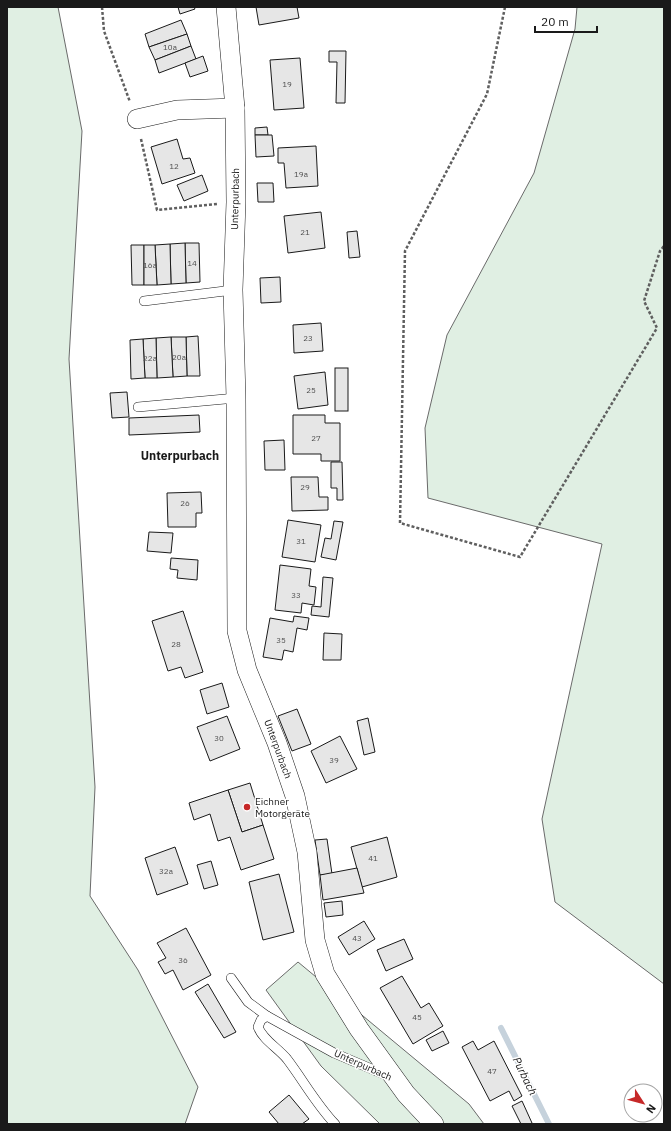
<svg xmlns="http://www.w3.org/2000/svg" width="671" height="1131" font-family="'IBM Plex Sans',sans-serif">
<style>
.green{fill:#e0efe3;stroke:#6a6a6a}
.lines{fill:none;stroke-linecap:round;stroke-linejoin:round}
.stream{stroke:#c6d2dc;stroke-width:6}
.building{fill:#e6e6e6;stroke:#1a1a1a}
.lane-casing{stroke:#1a1a1a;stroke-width:10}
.street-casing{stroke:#1a1a1a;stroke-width:20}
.path{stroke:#5f5f5f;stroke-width:2.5;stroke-dasharray:3 2;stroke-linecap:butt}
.lane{stroke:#fff;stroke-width:9}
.street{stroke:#fff;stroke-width:19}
.poi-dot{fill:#c62828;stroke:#fff;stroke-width:1.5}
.labels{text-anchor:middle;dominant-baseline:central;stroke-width:3;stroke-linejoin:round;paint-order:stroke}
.number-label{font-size:8px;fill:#4d4d4d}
.street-label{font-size:10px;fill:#1a1a1a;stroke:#fff}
.poi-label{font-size:10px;fill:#1a1a1a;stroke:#fff;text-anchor:start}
.water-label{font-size:11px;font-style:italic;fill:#1a1a1a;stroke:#fff}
.quarter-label{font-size:12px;font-weight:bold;fill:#1a1a1a;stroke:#fff}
</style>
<rect width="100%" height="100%" fill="#fff"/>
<g class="green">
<polygon points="7,7 58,7 82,131 69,359 95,787 90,896 138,970 198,1087 185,1124 7,1124"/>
<polygon points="577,7 664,7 664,984 555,902 542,819 602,544 428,498 425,428 447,335 534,173 575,29"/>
<polygon points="298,962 469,1104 484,1124 380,1124 321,1066 266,990"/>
</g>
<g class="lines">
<polyline class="stream" points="501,1028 549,1124"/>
</g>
<g class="building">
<polygon points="178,7 194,7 195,9 180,14"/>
<polygon points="256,7 297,7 299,18 259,25"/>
<polygon points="181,20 187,34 149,47 145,34"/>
<polygon points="187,34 191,46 155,60 149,47"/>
<polygon points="191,46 196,59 159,73 155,60"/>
<polygon points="329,51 346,51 345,103 336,103 337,62 329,62"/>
<polygon points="203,56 208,71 190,77 185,63"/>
<polygon points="300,58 304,108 274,110 270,60"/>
<polygon points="267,127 268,135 255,135 255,128"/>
<polygon points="255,135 272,135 274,156 256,157"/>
<polygon points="177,139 183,159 190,158 195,173 162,184 151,147"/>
<polygon points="316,146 318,186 286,188 284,163 278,163 278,148"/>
<polygon points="202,175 208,191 184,201 177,185"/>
<polygon points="257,183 273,183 274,202 258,202"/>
<polygon points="321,212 325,248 288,253 284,216"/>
<polygon points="357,231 360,257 349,258 347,232"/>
<polygon points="185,243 199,243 200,282 186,283"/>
<polygon points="185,243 186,283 171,284 170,244"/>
<polygon points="170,244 171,284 157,285 155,245"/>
<polygon points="131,245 144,245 144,285 132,285"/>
<polygon points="144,245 155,245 157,285 144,285"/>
<polygon points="280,277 281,302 261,303 260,278"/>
<polygon points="321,323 323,351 294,353 293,325"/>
<polygon points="198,336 200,376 187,376 186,337"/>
<polygon points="171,337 186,337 187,376 173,377"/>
<polygon points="171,337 173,377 157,378 156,338"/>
<polygon points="156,338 157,378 145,378 143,339"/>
<polygon points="143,339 145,378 131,379 130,340"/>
<rect x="335" y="368" width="13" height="43"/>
<polygon points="325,372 328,405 298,409 294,376"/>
<polygon points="127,392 129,417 112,418 110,393"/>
<polygon points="199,415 200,432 129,435 129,418"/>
<polygon points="293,415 325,415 325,423 340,423 340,461 321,461 321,454 293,454"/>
<polygon points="284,440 285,470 265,470 264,441"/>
<polygon points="331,462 342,462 343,500 337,500 337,488 331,488"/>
<polygon points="291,477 318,477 319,497 328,497 328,510 292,511"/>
<polygon points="201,492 202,513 196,513 196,527 168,527 167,493"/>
<polygon points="288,520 321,525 315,562 282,557"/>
<polygon points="334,521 343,522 336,560 321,557 325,538 331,539"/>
<polygon points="149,532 173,533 171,553 147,551"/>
<polygon points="171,558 198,560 197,580 177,578 178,570 170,569"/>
<polygon points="280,565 311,569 309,586 316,587 314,605 302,603 301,613 275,610"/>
<polygon points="323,577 333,578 329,617 311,615 312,606 321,607"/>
<polygon points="183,611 203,672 185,678 181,667 168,671 152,621"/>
<polygon points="294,616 309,618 307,630 297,628 293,652 284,650 282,660 263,657 270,618 293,622"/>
<polygon points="324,633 342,634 341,660 323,660"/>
<polygon points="222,683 229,707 207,714 200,690"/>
<polygon points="297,709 311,744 292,751 278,716"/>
<polygon points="227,716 240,749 210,761 197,727"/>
<polygon points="368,718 375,752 364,755 357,721"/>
<polygon points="340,736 357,769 326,783 311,751"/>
<polygon points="250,783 263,825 242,832 228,790"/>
<polygon points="228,790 242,832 263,825 274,859 241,870 230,837 218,841 210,814 194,820 189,803"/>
<polygon points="387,837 397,877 362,887 351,847"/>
<polygon points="327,839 332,874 320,875 315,840"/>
<polygon points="175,847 188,884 157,895 145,858"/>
<polygon points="211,861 218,885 204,889 197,865"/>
<polygon points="357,868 364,893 323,900 320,875"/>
<polygon points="279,874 294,932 263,940 249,882"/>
<polygon points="342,901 343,915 326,917 324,903"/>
<polygon points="364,921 375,939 349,955 338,937"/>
<polygon points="186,928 211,975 183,990 173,970 165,974 158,962 166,958 157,943"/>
<polygon points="404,939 413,959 386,971 377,950"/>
<polygon points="402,976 421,1008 429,1003 443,1026 413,1044 380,988"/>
<polygon points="208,984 236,1032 224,1038 195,992"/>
<polygon points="443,1031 449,1043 432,1051 426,1040"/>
<polygon points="473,1041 478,1050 494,1041 522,1096 514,1101 509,1091 490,1101 462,1047"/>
<polygon points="289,1095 309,1119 302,1124 279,1124 269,1112"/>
<polygon points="522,1101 532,1123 530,1124 521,1124 512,1106"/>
</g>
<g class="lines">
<g class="lane-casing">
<g id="lane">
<polyline points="144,301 233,290"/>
<polyline points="138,407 236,398"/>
<polyline points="231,978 248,1002 267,1016"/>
<path d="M335 1124C316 1104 303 1080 287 1059 278 1048 263 1040 258 1027L261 1020 267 1016 334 1053 388 1076"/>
</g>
</g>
<g class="street-casing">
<g id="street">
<polyline points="226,7 235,108 236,202 233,290 236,398 237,631 247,670 277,743 295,796 307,852 315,940 325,974 359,1029 406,1094 434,1124"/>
<polyline points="137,119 177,110 235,108"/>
</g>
</g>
<g class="path">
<polyline points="102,7 104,31 130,102"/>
<polyline points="505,7 487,94 405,251 400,523 520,557 657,328 644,301 660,251 664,246"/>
<polyline points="141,139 157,210 217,204"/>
</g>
<use href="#lane" class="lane"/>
<use href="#street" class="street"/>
</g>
<circle class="poi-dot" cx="247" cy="807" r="4"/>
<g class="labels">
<g class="number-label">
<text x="170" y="47">10a</text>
<text x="287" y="84">19</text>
<text x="174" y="166">12</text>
<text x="301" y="174">19a</text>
<text x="305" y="232">21</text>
<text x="192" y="263">14</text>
<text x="150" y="265">16a</text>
<text x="308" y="338">23</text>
<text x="179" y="357">20a</text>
<text x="150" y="358">22a</text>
<text x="311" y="390">25</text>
<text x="316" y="438">27</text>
<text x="305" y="487">29</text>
<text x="185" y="503">26</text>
<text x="301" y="541">31</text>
<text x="296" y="595">33</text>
<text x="281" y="640">35</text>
<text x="176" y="644">28</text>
<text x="219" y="738">30</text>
<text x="334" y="760">39</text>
<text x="373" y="858">41</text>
<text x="166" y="871">32a</text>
<text x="357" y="938">43</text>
<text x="183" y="960">36</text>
<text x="417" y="1017">45</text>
<text x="492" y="1071">47</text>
</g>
<g class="street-label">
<text transform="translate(235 199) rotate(-89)">Unterpurbach</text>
<text transform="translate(278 749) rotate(70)">Unterpurbach</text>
<text transform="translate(363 1065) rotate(24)">Unterpurbach</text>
</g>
<g class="poi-label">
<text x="255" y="801">Eichner<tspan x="255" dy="12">Motorgeräte</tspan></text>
</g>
<g class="water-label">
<text transform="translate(525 1076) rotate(64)">Purbach</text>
</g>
<g class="quarter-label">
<text x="180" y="455">Unterpurbach</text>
</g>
</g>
<rect width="671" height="1131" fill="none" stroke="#1a1a1a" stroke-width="16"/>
<g transform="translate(643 1103) rotate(126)"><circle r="19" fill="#ffffff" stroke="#a3a3a3"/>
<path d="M0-3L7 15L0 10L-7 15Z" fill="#c62828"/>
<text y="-6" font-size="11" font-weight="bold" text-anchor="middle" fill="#1a1a1a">N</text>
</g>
<path d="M535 26v6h62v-6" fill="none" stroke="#1a1a1a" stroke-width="2"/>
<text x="541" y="26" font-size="12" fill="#1a1a1a" stroke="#ffffff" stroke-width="3" paint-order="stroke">20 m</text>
</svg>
